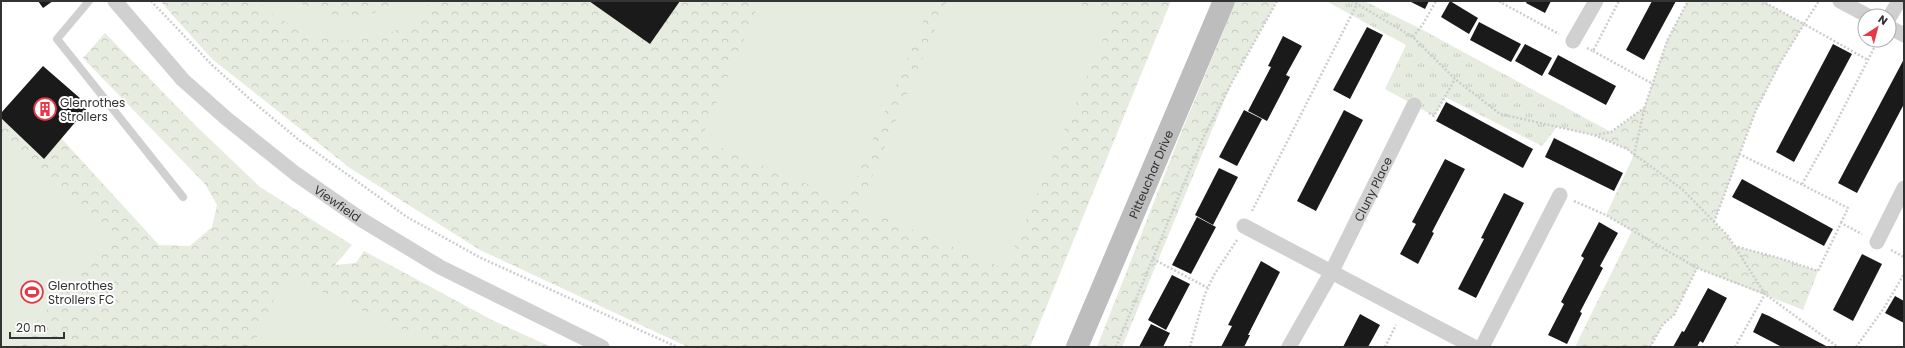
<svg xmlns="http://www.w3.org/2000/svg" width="1905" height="348" font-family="Poppins,sans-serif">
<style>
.grass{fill:url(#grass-tufts)}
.forest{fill:url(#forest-crowns)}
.garden{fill:#e6ecdf}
.building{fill:#1a1a1a}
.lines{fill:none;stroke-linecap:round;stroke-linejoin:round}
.path{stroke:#cdcdcd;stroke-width:2.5;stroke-dasharray:2 2;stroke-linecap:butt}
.lane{stroke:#d0d0d0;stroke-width:8}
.street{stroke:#d0d0d0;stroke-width:15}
.secondary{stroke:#bdbdbd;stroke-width:22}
.labels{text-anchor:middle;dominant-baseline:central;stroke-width:4;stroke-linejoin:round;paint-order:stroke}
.poi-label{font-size:12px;fill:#333;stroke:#fff;text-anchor:start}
.street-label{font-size:12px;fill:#333;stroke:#fff}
</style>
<defs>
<pattern id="grass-tufts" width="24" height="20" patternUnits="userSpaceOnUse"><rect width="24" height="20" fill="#e6ecdf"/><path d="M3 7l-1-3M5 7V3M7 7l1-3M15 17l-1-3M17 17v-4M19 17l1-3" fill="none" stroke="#c6cbc0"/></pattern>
<pattern id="forest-crowns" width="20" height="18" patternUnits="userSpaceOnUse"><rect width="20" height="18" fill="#e6ecdf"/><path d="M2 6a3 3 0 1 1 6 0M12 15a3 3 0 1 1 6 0" fill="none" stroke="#c6cbc0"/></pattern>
</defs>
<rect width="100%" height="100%" fill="#fff"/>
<polygon class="grass" points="1326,1 1364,1 1419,28 1611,132 1594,135 1557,127 1542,146 1445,97 1434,116 1385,89 1406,45"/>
<g class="forest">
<polygon points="160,1 1171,1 1030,347 688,347 480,250 350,168 212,59"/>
<polygon points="1236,1 1277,1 1232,82 1122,347 1097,347 1181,133"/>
<polygon points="1688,1 1762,1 1804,24 1780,63 1756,110 1714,222 1728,236 1734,246 1779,258 1818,271 1803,310 1697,268 1674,315 1663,324 1650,347 1575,347 1632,231 1606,215 1634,155 1627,149 1594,135 1612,132 1644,108 1667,41"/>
<polygon points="105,33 194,124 260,187 352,245 335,265 356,263 364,251 490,319 551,347 1,347 1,118 44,159 61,138 159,245 190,246 212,227 217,205 205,184 83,58"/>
</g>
<g class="garden">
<polygon points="259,1 297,1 310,9 342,17 374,13 398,1 431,1 414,23 377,38 338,41 300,31 266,10"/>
<polygon points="760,1 932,1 847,201 701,139"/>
<polygon points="947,1 1072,1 1112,18 1005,269 859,207"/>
<polygon points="1,135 113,237 13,347 1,347"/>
<polygon points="285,275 441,347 252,347"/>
</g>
<g class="building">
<polygon points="38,1 53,1 43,8"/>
<polygon points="589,1 680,1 650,44"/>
<polygon points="1409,1 1429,1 1425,9"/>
<polygon points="1450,1 1478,18 1469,34 1441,17"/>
<polygon points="1527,1 1551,1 1545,13 1526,3"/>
<polygon points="1652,1 1676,1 1644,60 1626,50"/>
<polygon points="1479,22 1521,44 1511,62 1470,40"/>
<polygon points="1367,27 1383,35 1350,99 1333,90"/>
<polygon points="1283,36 1302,46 1286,75 1290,77 1267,121 1248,111 1271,67 1268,66"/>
<polygon points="1525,44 1552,58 1542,76 1515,61"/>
<polygon points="1833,44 1852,54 1794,162 1776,152"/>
<polygon points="1558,55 1616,86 1606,105 1548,74"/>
<polygon points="1904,59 1904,104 1857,193 1838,183"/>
<polygon points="43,66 89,106 44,159 1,118 1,113"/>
<polygon points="1446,102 1533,149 1523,168 1436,121"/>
<polygon points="1244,110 1262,119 1237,166 1219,157"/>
<polygon points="1344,110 1363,120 1316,211 1297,201"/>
<polygon points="1554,138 1623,173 1614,191 1545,157"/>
<polygon points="1445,159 1465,169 1432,232 1434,233 1418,264 1400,254 1416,224 1412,222"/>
<polygon points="1219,168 1238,177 1213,225 1195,215"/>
<polygon points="1742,179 1833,229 1824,246 1732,197"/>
<polygon points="1504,193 1524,203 1476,298 1458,289 1484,239 1481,238"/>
<polygon points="1197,217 1216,227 1191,274 1172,265"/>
<polygon points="1599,222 1618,233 1600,266 1603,268 1580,312 1582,313 1567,344 1548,335 1564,304 1561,302 1584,258 1581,256"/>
<polygon points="1862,254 1882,264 1853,321 1833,310"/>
<polygon points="1261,261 1280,272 1248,335 1250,335 1244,347 1221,347 1232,326 1228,325"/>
<polygon points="1172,275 1190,284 1166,330 1148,320"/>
<polygon points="1708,288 1727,298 1703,343 1700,341 1697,347 1673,347 1682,331 1684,332"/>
<polygon points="1895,296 1904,301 1904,323 1885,313"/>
<polygon points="1762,313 1769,316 1828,347 1782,347 1753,332"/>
<polygon points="1360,314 1380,325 1368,347 1343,347"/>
<polygon points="1151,324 1170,333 1163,347 1139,347"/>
</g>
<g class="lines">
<g class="path">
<polyline points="151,1 212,65 251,100 299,140 407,217 481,258 677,347"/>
<polyline points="1352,1 1413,37 1455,79 1500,114 1594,135 1627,149 1682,189 1728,236 1765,294 1838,347"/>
<polyline points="1501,1 1500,2 1559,34"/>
<polyline points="1762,1 1804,24 1819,1"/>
<polyline points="1413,37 1423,24 1436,1"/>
<polyline points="1587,48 1593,51 1619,1"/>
<polyline points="1593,51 1653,84"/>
<polyline points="1429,113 1434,116 1455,79"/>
<polyline points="1595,135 1611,132 1644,108"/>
<polyline points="1739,154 1795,181 1848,208 1841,223"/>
<polyline points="1634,155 1645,106 1667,41 1688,1"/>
<polyline points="1802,184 1832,131 1878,40"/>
<polyline points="1574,201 1606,215 1697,268 1765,294 1735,347"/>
<polyline points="1252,211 1357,4"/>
<polyline points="1714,222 1756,110 1780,63 1804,24 1868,60"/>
<polyline points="1734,246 1779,258 1818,271 1841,223 1862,234"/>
<polyline points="1891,250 1904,257"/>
<polyline points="1153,259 1208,288"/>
<polyline points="1116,347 1203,138 1232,82 1277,1"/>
<polyline points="1190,347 1205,294 1214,275 1237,240"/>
<polyline points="1385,347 1396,325"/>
<polyline points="1650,347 1663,324 1674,315 1697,268"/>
<polyline points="1856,347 1884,308 1904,274"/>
</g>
<polyline class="lane" points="89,1 57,39 183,197"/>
<g class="street">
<path id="s1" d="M115 1 183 80 227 119 296 174 362 220 440 267 602 347"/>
<polyline points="1840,1 1868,16"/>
<polyline points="1889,18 1899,1"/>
<polyline points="1889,27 1904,35"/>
<polyline points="1573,41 1596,1"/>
<polyline points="1244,226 1474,347"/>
<polyline points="1877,242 1904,188"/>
<path id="s2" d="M1289 347 1331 273 1414 105"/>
<polyline points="1482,347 1560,195"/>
</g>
<path class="secondary" id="s3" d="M1077 347 1224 1"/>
</g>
<defs>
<g id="building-ring" transform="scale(1.15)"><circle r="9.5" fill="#fff" stroke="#e63946" stroke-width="1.5"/><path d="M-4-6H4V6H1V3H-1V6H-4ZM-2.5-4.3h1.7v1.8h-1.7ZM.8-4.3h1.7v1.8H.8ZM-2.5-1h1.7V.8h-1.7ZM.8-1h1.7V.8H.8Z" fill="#e63946"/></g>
<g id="stadium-ring" transform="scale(1.15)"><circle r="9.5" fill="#fff" stroke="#e63946" stroke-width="1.5"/><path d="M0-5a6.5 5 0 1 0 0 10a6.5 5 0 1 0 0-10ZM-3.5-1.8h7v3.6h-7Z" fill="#e63946"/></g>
</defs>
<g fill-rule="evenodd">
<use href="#building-ring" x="45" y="109"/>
<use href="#stadium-ring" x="32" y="292"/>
</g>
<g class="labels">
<g class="poi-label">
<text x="60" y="102">Glenrothes<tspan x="60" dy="14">Strollers</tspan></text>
<text x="48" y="285">Glenrothes<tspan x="48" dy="14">Strollers FC</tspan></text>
</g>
<g class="street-label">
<text stroke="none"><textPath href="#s3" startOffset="188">Pitteuchar Drive</textPath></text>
<text stroke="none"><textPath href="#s2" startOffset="179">Cluny Place</textPath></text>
<text stroke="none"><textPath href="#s1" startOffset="302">Viewfield</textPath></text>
</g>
</g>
<rect width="1905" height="348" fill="none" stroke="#333333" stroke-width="4"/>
<g transform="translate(1877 28) rotate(36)"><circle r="19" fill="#ffffff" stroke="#adadad"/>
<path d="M0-3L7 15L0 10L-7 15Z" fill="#e63946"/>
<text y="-6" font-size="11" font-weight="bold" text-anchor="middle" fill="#333333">N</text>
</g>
<path d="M10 332v6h54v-6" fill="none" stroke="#333333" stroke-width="2"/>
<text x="16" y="332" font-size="12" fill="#333333" stroke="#ffffff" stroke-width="3" paint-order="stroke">20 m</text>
</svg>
